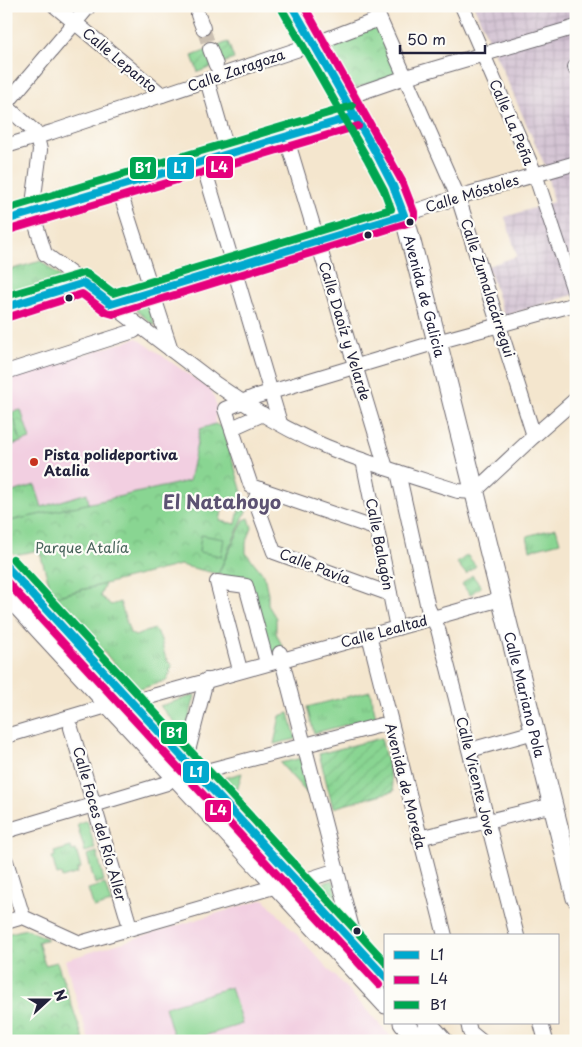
<svg xmlns="http://www.w3.org/2000/svg" width="582" height="1047" font-family="'Playpen Sans',sans-serif">
<style>
.built{fill:#f2cfe1}
.industrial{fill:url(#industrial-grid)}
.grass{fill:url(#grass-tufts);stroke:#567c66}
.park{fill:url(#park-crowns);stroke:#567c66;fill-rule:evenodd}
.garden{fill:url(#garden-furrows);stroke:#567c66}
.pitch{fill:#89d592;stroke:#567c66}
.lines{fill:none;stroke-linecap:round;stroke-linejoin:round}
.street-tunnel{stroke:#cabfb1;stroke-width:14;stroke-dasharray:14 7;stroke-linecap:butt}
.street-casing{stroke:#6c676e;stroke-width:16}
.secondary-casing{stroke:#6c676e;stroke-width:21}
.street{stroke:#fff;stroke-width:14}
.secondary{stroke:#fff;stroke-width:19}
.bus-1-casing{stroke:#fdfcf7;stroke-width:11}
.bus-2-casing{stroke:#fdfcf7;stroke-width:11}
.bus-3-casing{stroke:#fdfcf7;stroke-width:11}
.bus-1{stroke:#00a9ce;stroke-width:8}
.bus-2{stroke:#e5007d;stroke-width:8}
.bus-3{stroke:#00a651;stroke-width:8}
.bus-dot{fill:#22223b;stroke:#fdfcf7;stroke-width:2}
.poi-dot{fill:#c8321e;stroke:#fdfcf7;stroke-width:2}
.labels{text-anchor:middle;dominant-baseline:central;stroke-width:4.5;stroke-linejoin:round;paint-order:stroke}
.street-label{font-size:14px;fill:#22223b;stroke:#fdfcf7}
.poi-label{font-size:14px;font-weight:bold;fill:#22223b;stroke:#fdfcf7;text-anchor:start}
.park-label{font-size:14px;fill:#466159;stroke:#fdfcf7}
.district-label{font-size:19px;font-weight:bold;fill:#5c5272;stroke:#fdfcf7}
.line-badge{stroke:#fdfcf7;stroke-width:2}
.badge-label{font-size:14px;text-anchor:middle;font-weight:bold;fill:#fff}
</style>
<defs>
<pattern id="industrial-grid" width="8" height="8" patternUnits="userSpaceOnUse" patternTransform="scale(1.25)"><rect width="8" height="8" fill="#cfbdcf"/><path d="M0 4h8M4 0v8" fill="none" stroke="#b1a2b3"/></pattern>
<pattern id="grass-tufts" width="24" height="20" patternUnits="userSpaceOnUse" patternTransform="scale(1.25)"><rect width="24" height="20" fill="#89d592"/><path d="M3 7l-1-3M5 7V3M7 7l1-3M15 17l-1-3M17 17v-4M19 17l1-3" fill="none" stroke="#76b77f"/></pattern>
<pattern id="park-crowns" width="20" height="18" patternUnits="userSpaceOnUse" patternTransform="scale(1.25)"><rect width="20" height="18" fill="#89d592"/><path d="M2 6a3 3 0 1 1 6 0M12 15a3 3 0 1 1 6 0" fill="none" stroke="#76b77f"/></pattern>
<pattern id="garden-furrows" width="10" height="10" patternUnits="userSpaceOnUse" patternTransform="scale(1.25)"><rect width="10" height="10" fill="#89d592"/><path d="M-1 1l2-2M0 10L10 0M9 11l2-2" fill="none" stroke="#76b77f"/></pattern>
</defs>
<rect width="100%" height="100%" fill="#fdfcf7"/>
<filter id="ink" filterUnits="userSpaceOnUse"><feTurbulence type="fractalNoise" baseFrequency=".02" numOctaves="2"/><feDisplacementMap in="SourceGraphic" scale="10" xChannelSelector="R" yChannelSelector="G"/><feConvolveMatrix kernelMatrix="1 2 1 2 8 2 1 2 1" color-interpolation-filters="sRGB"/></filter>
<filter id="wash" filterUnits="userSpaceOnUse"><feTurbulence type="fractalNoise" baseFrequency=".0096" numOctaves="4" result="noise"/><feDisplacementMap in="SourceGraphic" scale="20" xChannelSelector="R" yChannelSelector="G"/><feGaussianBlur stdDeviation="1.12" result="paint"/><feColorMatrix in="noise" values="0 0 0 0 0 0 0 0 0 0 0 0 0 0 0 0 0 1.4 0 .05"/><feComposite in="paint" operator="in"/></filter>
<g filter="url(#wash)">
<rect width="100%" height="100%" fill="#f4e6ce"/>
<g class="built">
<polygon points="137,338 212,391 216,405 215,424 200,429 189,481 6,522 6,379"/>
<polygon points="264,899 395,1041 89,1041 65,960"/>
</g>
<polygon class="industrial" points="474,6 576,6 576,294 504,316 488,266 517,256 505,217 553,202 546,168"/>
<g class="grass">
<polygon points="41,261 63,279 6,296 6,271"/>
<polygon points="146,298 155,326 128,303"/>
<polygon points="6,393 21,442 6,447"/>
<polygon points="35,485 42,507 87,493 89,504 6,522 6,494"/>
<polygon points="249,518 252,528 246,543 246,553 264,575 268,594 268,605 276,618 276,633 284,650 269,653 251,584 218,574 244,520"/>
<polygon points="556,528 560,542 530,550 527,536"/>
<path d="M105 584 100 596 111 605 120 602 130 633 135 636 154 629C166 639 159 654 172 666L167 680 138 690 54 597Z"/>
<polygon points="370,691 376,717 314,733 307,707"/>
<polygon points="195,695 185,735 160,706"/>
<polygon points="289,713 296,739 274,744 280,716"/>
<polygon points="302,758 313,800 280,763"/>
<polygon points="242,773 237,791 224,778"/>
<polygon points="87,820 95,849 85,852 77,824"/>
<polygon points="71,847 72,851 76,850 81,868 77,870 78,873 62,878 61,874 57,875 52,857 55,856 54,852"/>
<polygon points="97,852 104,881 95,884 87,855"/>
<polygon points="333,880 339,901 322,883"/>
<polygon points="105,884 111,903 94,908 88,889"/>
</g>
<g class="park">
<polygon points="376,24 398,74 349,90 323,44"/>
<polygon points="21,410 30,439 21,442 12,412"/>
<path d="M215 424 223 428 247 509 218 574 180 565 53 597 39 550 15 555 6 546V522L189 481 200 429ZM223 506 239 509 236 524 220 521Z"/>
<polygon points="26,929 48,939 38,942 45,965 57,962 84,1041 6,1041 6,934"/>
</g>
<g class="garden">
<polygon points="228,42 234,59 198,72 192,56"/>
<polygon points="467,555 476,566 466,574 457,563"/>
<polygon points="472,575 481,586 470,595 462,584"/>
<polygon points="381,738 394,791 333,808 319,754"/>
</g>
<g class="pitch">
<polygon points="201,535 224,539 221,556 199,552"/>
<polygon points="231,987 242,1024 188,1041 175,1041 165,1007"/>
</g>
</g>
<g filter="url(#ink)">
<g class="lines">
<polyline class="street-tunnel" points="203,28 210,49"/>
<g class="street-casing">
<g id="street">
<polyline points="55,6 162,95"/>
<polyline points="374,6 458,197 534,436"/>
<polyline points="462,6 535,174 576,297"/>
<polyline points="198,15 203,28"/>
<polyline points="210,49 216,65"/>
<polyline points="575,67 576,70"/>
<polyline points="209,87 226,146"/>
<polyline points="345,98 406,77 576,27"/>
<polyline points="6,104 89,6"/>
<path d="M6 106 34 131 37 137 40 150 32 212 45 254 216 384C250 408 288 431 327 447 369 464 414 477 458 491L474 492 534 436 576 399"/>
<polyline points="286,136 386,468"/>
<polyline points="6,146 52,132 314,44 379,19"/>
<polyline points="202,161 280,423"/>
<polyline points="118,186 171,350"/>
<polyline points="6,220 355,116"/>
<polyline points="111,304 404,215 458,197 576,163"/>
<polyline points="6,307 84,283"/>
<polyline points="6,372 134,331"/>
<polyline points="232,428 263,414"/>
<polyline points="363,460 397,628"/>
<polyline points="398,472 428,608 438,629 517,936"/>
<polyline points="260,489 255,500 274,552 390,594"/>
<polyline points="377,529 251,486 225,409 254,397 437,342 576,304"/>
<polyline points="369,635 445,936"/>
<polyline points="280,653 356,944"/>
<polyline points="240,670 217,582 246,586 267,663"/>
<polyline points="124,704 501,599"/>
<polyline points="71,728 128,920"/>
<polyline points="6,736 110,705"/>
<polyline points="189,747 206,680"/>
<polyline points="470,750 527,734"/>
<polyline points="210,770 381,725"/>
<polyline points="6,831 167,783"/>
<polyline points="419,838 553,805"/>
<polyline points="6,861 23,917"/>
<polyline points="309,879 337,870"/>
<polyline points="6,922 23,917 80,943 277,886"/>
<polyline points="468,1023 470,1032 481,1041"/>
<polyline points="541,1023 546,1041"/>
</g>
</g>
<g class="secondary-casing">
<g id="secondary">
<path id="s1" d="M292 6 377 155 393 186 404 215 440 353 576 898"/>
<polyline points="6,566 386,978"/>
<polyline points="6,593 386,1004"/>
<polyline points="403,1023 419,1041"/>
<polyline points="427,1023 443,1041"/>
</g>
</g>
<use href="#street" class="street"/>
<use href="#secondary" class="secondary"/>
<g class="bus-1-casing">
<g id="bus-1">
<polyline points="6,220 355,116"/>
<polyline points="6,307 84,283 111,304 404,215 393,186 377,155 292,6"/>
<polyline points="6,566 386,978"/>
</g>
</g>
<g class="bus-2-casing">
<g id="bus-2">
<polyline points="9,230 358,126"/>
<polyline points="9,317 82,294 106,312 113,314 411,222 414,217 414,212 402,181 304,6"/>
<polyline points="6,581 379,985"/>
</g>
</g>
<g class="bus-3-casing">
<g id="bus-3">
<polyline points="6,209 352,106"/>
<polyline points="6,296 84,273 89,275 113,293 391,209 384,190 368,160 283,11"/>
<polyline points="13,559 386,963"/>
</g>
</g>
<use href="#bus-1" class="bus-1"/>
<use href="#bus-2" class="bus-2"/>
<use href="#bus-3" class="bus-3"/>
</g>
</g>
<g class="bus-dot">
<circle cx="410" cy="222" r="4.5"/>
<circle cx="368" cy="235" r="4.5"/>
<circle cx="69" cy="298" r="4.5"/>
<circle cx="357" cy="931" r="4.5"/>
</g>
<circle class="poi-dot" cx="34" cy="462" r="5"/>
<g class="labels">
<g class="street-label">
<text transform="translate(120 60) rotate(40)">Calle Lepanto</text>
<text transform="translate(236 70) rotate(-19)">Calle Zaragoza</text>
<text transform="translate(512 122) rotate(67)">Calle La Peña</text>
<text transform="translate(472 193) rotate(-17)">Calle Móstoles</text>
<text transform="translate(488 288) rotate(72)">Calle Zumalacárregui</text>
<text stroke="none"><textPath href="#s1" startOffset="321">Avenida de Galicia</textPath></text>
<text transform="translate(345 331) rotate(73)">Calle Daoíz y Velarde</text>
<text transform="translate(380 544) rotate(79)">Calle Balagón</text>
<text transform="translate(315 566) rotate(21)">Calle Pavía</text>
<text transform="translate(384 631) rotate(-15)">Calle Lealtad</text>
<text stroke="none"><textPath href="#s1" startOffset="732">Calle Mariano Pola</textPath></text>
<text transform="translate(476 776) rotate(76)">Calle Vicente Jove</text>
<text transform="translate(406 786) rotate(76)">Avenida de Moreda</text>
<text transform="translate(100 824) rotate(74)">Calle Foces del Río Aller</text>
</g>
<g class="poi-label">
<text x="44" y="454">Pista polideportiva<tspan x="44" dy="16">Atalia</tspan></text>
</g>
<g class="park-label">
<text x="82" y="547">Parque Atalía</text>
</g>
<g class="district-label">
<text x="222" y="501">El Natahoyo</text>
</g>
</g>
<g class="line-badge">
<rect x="205" y="155" width="29" height="24" rx="5" fill="#e5007d"/>
<rect x="166" y="156" width="29" height="24" rx="5" fill="#00a9ce"/>
<rect x="129" y="156" width="28" height="24" rx="5" fill="#00a651"/>
<rect x="160" y="721" width="28" height="24" rx="5" fill="#00a651"/>
<rect x="182" y="760" width="28" height="24" rx="5" fill="#00a9ce"/>
<rect x="204" y="799" width="28" height="24" rx="5" fill="#e5007d"/>
</g>
<g class="badge-label">
<text x="219" y="172">L4</text>
<text x="180" y="173">L1</text>
<text x="143" y="173">B1</text>
<text x="174" y="738">B1</text>
<text x="196" y="777">L1</text>
<text x="218" y="815">L4</text>
</g>
<rect width="582" height="1047" fill="none" stroke="#fdfcf7" stroke-width="25"/>
<rect x="384" y="934" width="175" height="90" fill="#fdfcf7" stroke="#a5a5ac"/>
<rect x="394" y="951" width="25" height="8" fill="#00a9ce" stroke="#a5a5ac"/>
<text x="430" y="960" font-size="15" fill="#22223b">L1</text>
<rect x="394" y="976" width="25" height="8" fill="#e5007d" stroke="#a5a5ac"/>
<text x="430" y="984" font-size="15" fill="#22223b">L4</text>
<rect x="394" y="1001" width="25" height="8" fill="#00a651" stroke="#a5a5ac"/>
<text x="430" y="1010" font-size="15" fill="#22223b">B1</text>
<g transform="translate(48 1000) rotate(69)" stroke="#fdfcf7" stroke-width="4" paint-order="stroke">
<path d="M0-4L9 19L0 12L-9 19Z" fill="#22223b"/>
<text y="-8" font-size="14" font-weight="bold" text-anchor="middle" fill="#22223b">N</text>
</g>
<path d="M400 45v8h85v-8" fill="none" stroke="#22223b" stroke-width="2.5"/>
<text x="407" y="45" font-size="15" fill="#22223b" stroke="#fdfcf7" stroke-width="4" paint-order="stroke">50 m</text>
</svg>
